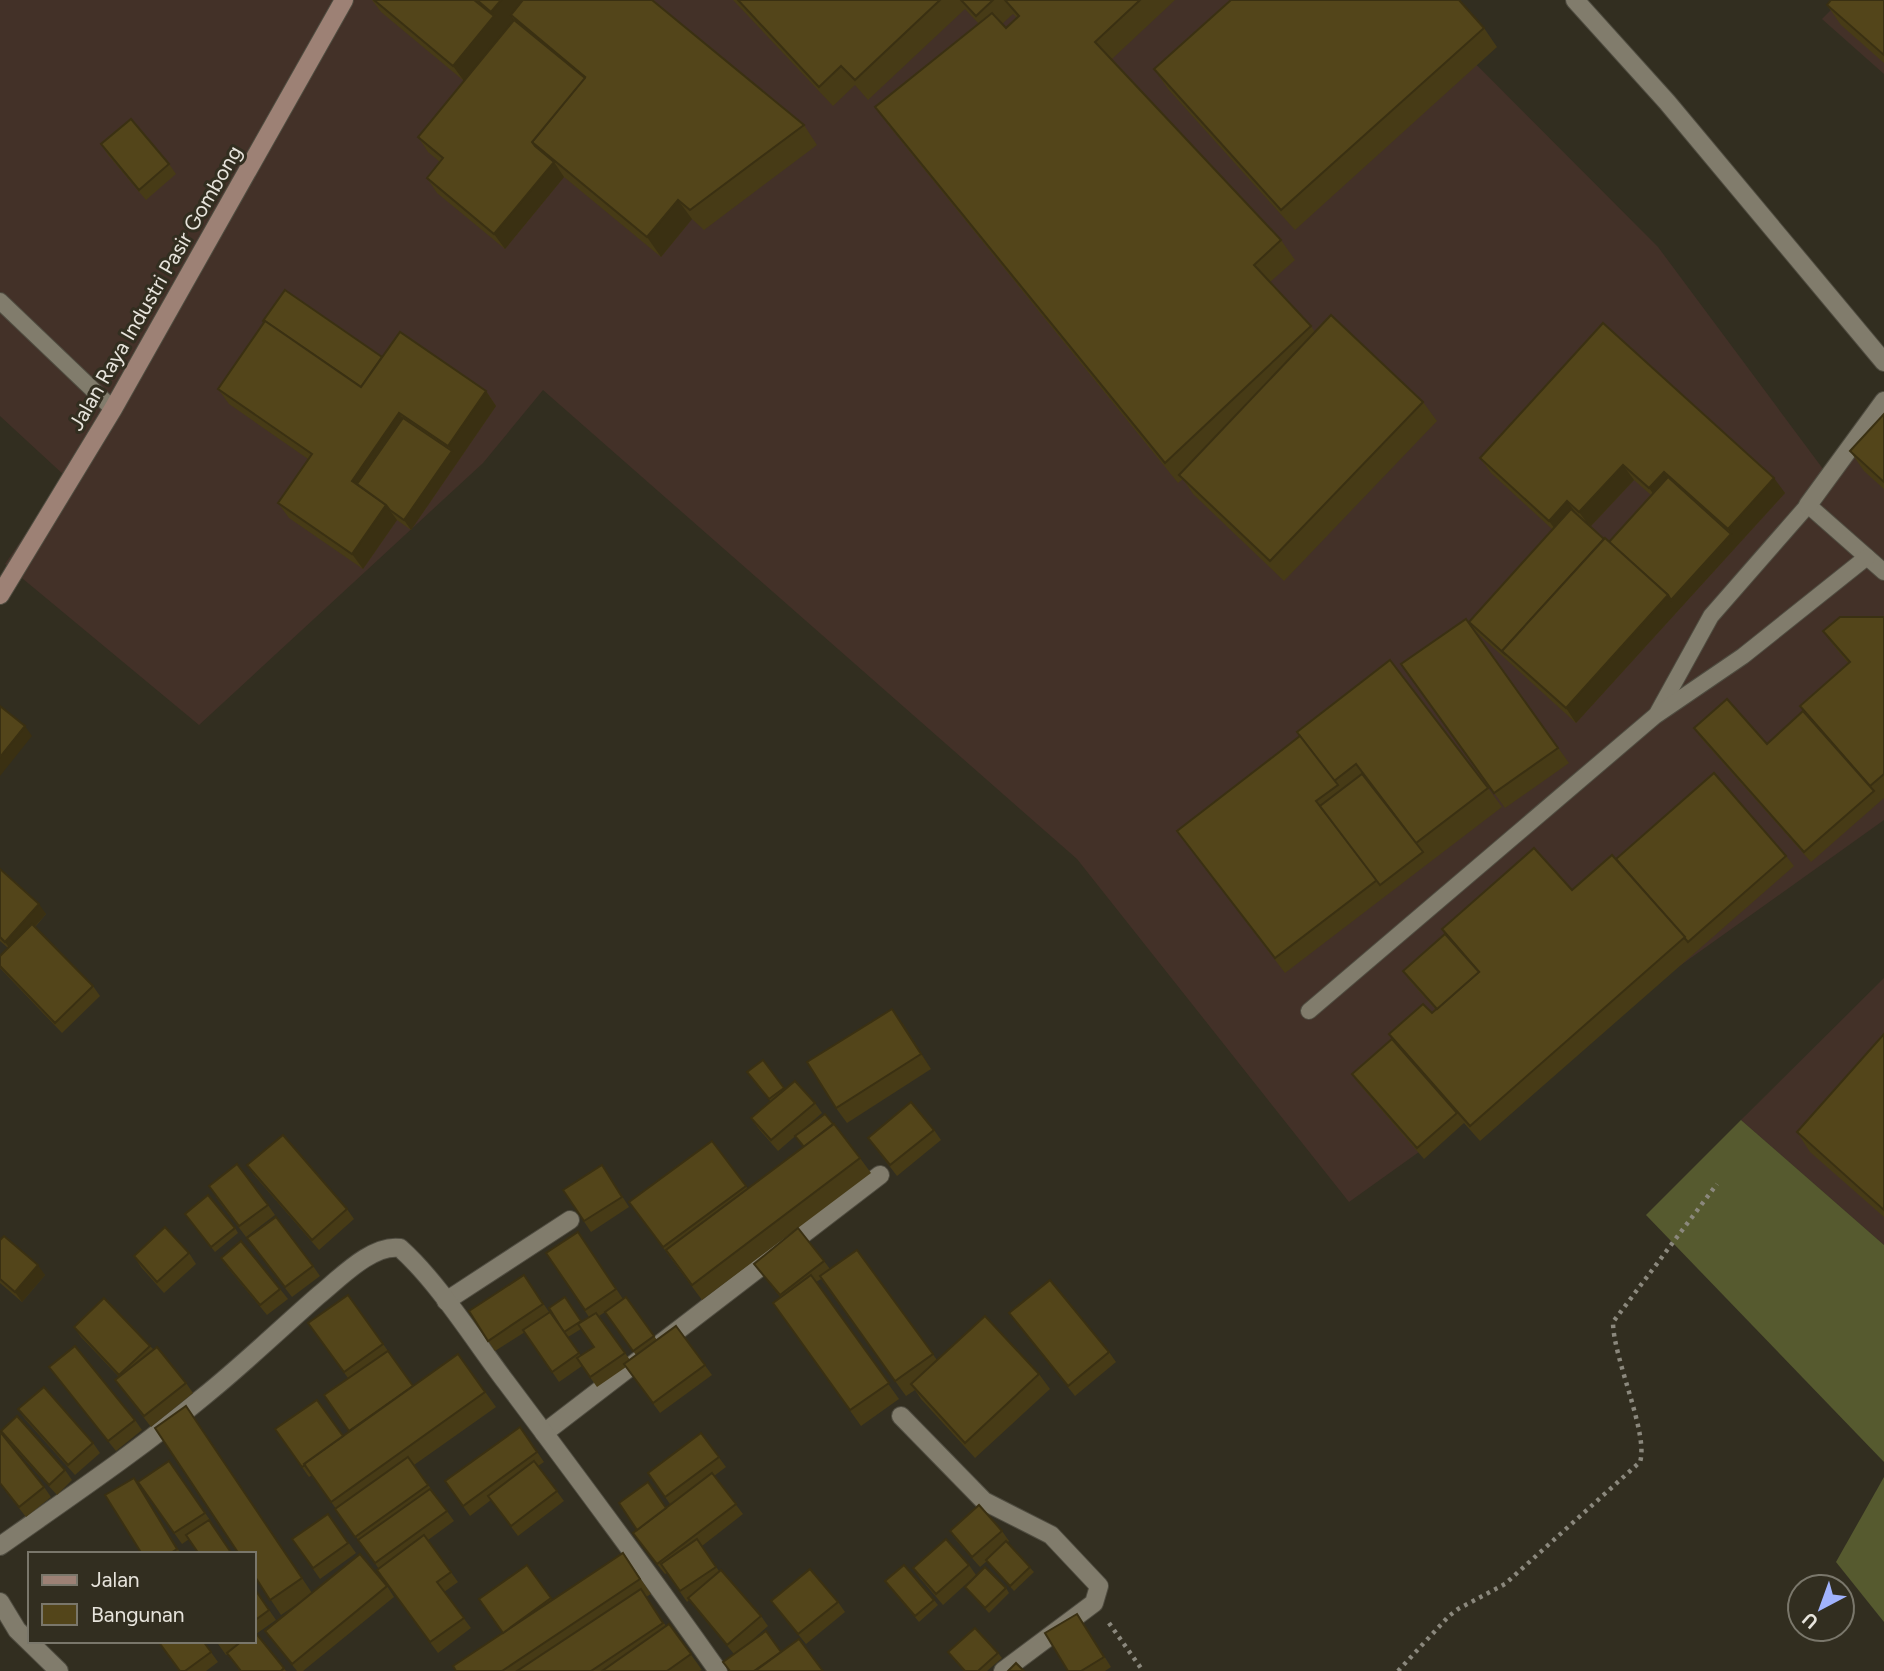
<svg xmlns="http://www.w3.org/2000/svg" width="1884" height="1671" font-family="Figtree,sans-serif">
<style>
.industrial{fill:#433128}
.forest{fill:#565a2f}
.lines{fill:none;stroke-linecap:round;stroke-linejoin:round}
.lane-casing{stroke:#4f4c40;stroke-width:18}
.street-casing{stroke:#4f4c40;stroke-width:20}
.secondary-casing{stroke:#4f4c40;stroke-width:20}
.path{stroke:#8b887d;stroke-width:4.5;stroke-dasharray:3.5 5;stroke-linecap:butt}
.lane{stroke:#817c6c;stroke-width:16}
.street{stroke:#817c6c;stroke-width:18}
.secondary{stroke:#9d8175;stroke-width:18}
.wall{fill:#473b16;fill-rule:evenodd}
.shaded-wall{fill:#3a3012}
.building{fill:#53451a;stroke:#3a3012;stroke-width:2}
.labels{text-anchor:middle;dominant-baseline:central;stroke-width:6;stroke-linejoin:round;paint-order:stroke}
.street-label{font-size:21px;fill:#e7e4dc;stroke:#322e20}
</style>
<rect width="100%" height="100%" fill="#322e20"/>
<g class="industrial">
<polygon points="0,0 1412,0 1658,247 1832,481 1884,423 1884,820 1349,1202 1077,859 543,390 483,463 199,725 5,564 65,476 0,416"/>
<polygon points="1841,0 1884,0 1884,74 1822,19"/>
<polygon points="1884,978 1884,1245 1741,1120"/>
</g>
<g class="forest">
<polygon points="1741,1120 1884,1245 1884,1462 1646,1215"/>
<polygon points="1884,1477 1884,1622 1836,1562"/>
</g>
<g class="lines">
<g class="lane-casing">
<g id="lane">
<polyline points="0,301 113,409"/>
<polyline points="1658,712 1711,616 1808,505 1884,572"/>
<polyline points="1309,1011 1655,716 1743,656 1867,557"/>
</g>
</g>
<g class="street-casing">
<g id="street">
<polyline points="1575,0 1667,102 1884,362"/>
<polyline points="1808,505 1884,401"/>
<polyline points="446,1301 570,1220"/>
<polyline points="901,1416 984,1501 1051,1535 1099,1586 1094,1603 1003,1671"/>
<polyline points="544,1433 880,1175"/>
<path d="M0 1546C68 1498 138 1451 203 1397 243 1365 280 1329 319 1295 340 1278 372 1244 400 1248 439 1283 474 1340 506 1382 578 1478 649 1573 718 1671"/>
<polyline points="0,1602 17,1630 59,1671"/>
</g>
</g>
<g class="secondary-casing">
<polyline id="secondary" points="0,595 113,409 344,0"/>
</g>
<g class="path">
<polyline points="1109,1623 1143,1671"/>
<path d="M1398 1671 1449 1616 1458 1609 1505 1584 1640 1462C1649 1434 1613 1358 1613 1322L1717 1184"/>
</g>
<use href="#lane" class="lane"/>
<use href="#street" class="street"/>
<use href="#secondary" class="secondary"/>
</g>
<g class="wall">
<polygon points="372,0 652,0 804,125 817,145 704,230 692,219 661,257 564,177 505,249 437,193 427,178 440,162 428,152 418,137 464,81 381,12"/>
<path d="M733 0H1175L1112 59 1281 240 1295 260 1270 282 1311 326 1315 332 1423 402 1437 421 1284 581 1193 494 1183 479 1178 483 889 126 875 107 979 24 965 9 868 100 855 85 833 106ZM1013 14 1017 18 1006 28 1002 24Z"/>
<polygon points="1884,0 1884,63 1841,25 1827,5"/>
<polygon points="1484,28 1497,47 1295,230 1168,89 1154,69"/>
<polygon points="101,144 169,164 176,174 146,200 108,155"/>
<path d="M1603 323 1785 493 1576 723 1476 632 1469 622 1553 530 1491 473 1480 458ZM1634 480 1651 495 1609 542 1604 539 1590 527Z"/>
<polygon points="382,357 486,391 496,406 411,530 397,520 363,569 289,518 278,503 308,459 229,404 218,389"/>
<polygon points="1884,414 1884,489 1864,471 1850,451"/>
<polygon points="1884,617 1884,798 1811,862 1701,738 1694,728 1767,744 1803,711 1800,706 1849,664 1834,646 1823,631"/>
<polygon points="1466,619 1569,763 1505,808 1401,664"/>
<polygon points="1300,736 1488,788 1502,807 1285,973 1177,831"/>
<polygon points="1786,856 1794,866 1480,1141 1464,1123 1424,1159 1359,1084 1352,1074 1392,1039 1389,1034 1432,1013 1436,1010 1410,981 1403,971 1445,934 1442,929 1572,890 1616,859"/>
<polygon points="0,869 46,914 35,927 93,986 100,996 62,1033 0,968 0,956 8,948 0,941"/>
<polygon points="903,1024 931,1069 847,1123 836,1108"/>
<polygon points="1884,1034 1884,1217 1810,1152 1797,1132"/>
<polygon points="763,1060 785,1089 815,1103 822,1113 778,1151 758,1128 751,1118 771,1102 747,1072"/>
<polygon points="934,1130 941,1140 897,1176 868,1138"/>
<polygon points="712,1141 748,1189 860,1158 871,1173 702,1300 629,1202"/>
<polygon points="247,1165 347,1209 354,1219 319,1250 254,1175"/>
<polygon points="602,1165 629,1207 591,1232 563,1190"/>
<polygon points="216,1197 268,1205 275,1215 246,1237"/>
<polygon points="189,1219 235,1228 238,1233 215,1252"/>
<path d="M578 1232 623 1299 626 1297 657 1340 676 1326 712 1375 660 1413 626 1367 597 1387 582 1366 559 1382 525 1332 495 1351 469 1311 524 1275 549 1312 581 1356 594 1347 581 1329 568 1337 549 1308 582 1322 589 1317 546 1253ZM605 1312 636 1355 630 1360 599 1316Z"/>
<polygon points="0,1239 45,1275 22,1302 0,1283"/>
<polygon points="254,1248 313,1266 320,1276 292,1297"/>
<polygon points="857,1250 937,1360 1039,1374 1050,1389 975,1458 921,1399 915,1390 906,1396 821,1279 816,1282 899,1399 861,1426 773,1303 781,1298 754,1264 824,1261 830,1269"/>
<polygon points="189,1253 196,1264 164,1293 141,1267 134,1256"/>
<polygon points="221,1258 280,1289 288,1299 267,1315 228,1268"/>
<polygon points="348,1295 413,1386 458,1354 496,1407 414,1465 454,1521 428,1540 458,1582 444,1592 471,1628 438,1653 384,1580 379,1569 312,1475 309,1477 275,1429 343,1436 349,1431 348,1378 308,1323"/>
<polygon points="1009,1313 1109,1352 1116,1362 1075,1396"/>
<polygon points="74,1327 150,1346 186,1383 193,1393 151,1427 115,1380 119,1377 81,1337"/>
<polygon points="49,1367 135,1420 142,1430 116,1451"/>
<polygon points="186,1406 312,1593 387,1586 394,1597 303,1671 297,1671 265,1631 306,1598 281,1615 254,1575"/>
<polygon points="18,1409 93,1443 100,1453 75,1475 25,1419"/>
<polygon points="520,1427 544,1462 538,1466 564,1501 518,1536 491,1500 470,1516 445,1481"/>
<polygon points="1,1431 65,1470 72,1480 57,1495 8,1441"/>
<polygon points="701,1433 726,1467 714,1476 743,1514 702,1546 719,1571 761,1616 768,1626 742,1649 781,1652 823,1671 734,1654 689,1600 687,1602 667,1573 665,1574 640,1543 666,1508 670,1504 648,1473"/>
<polygon points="0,1434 44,1487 51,1497 26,1517 0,1484"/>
<polygon points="169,1461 212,1523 182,1544 138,1482"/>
<polygon points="141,1489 181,1554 142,1554"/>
<polygon points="328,1514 356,1553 320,1579 292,1539"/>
<polygon points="950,1531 1002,1531 1009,1541 1007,1543 1034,1572 1014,1591 987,1561 980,1567 957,1541"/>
<polygon points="623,1553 651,1594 646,1597 666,1626 669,1624 702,1670 699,1671 456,1671 503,1633 527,1565 552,1600"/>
<polygon points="969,1565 976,1575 943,1605 920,1578 913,1568"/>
<polygon points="885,1581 934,1600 938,1605 919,1622"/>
<polygon points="965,1587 1006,1588 1009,1593 989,1613"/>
<polygon points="254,1588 276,1620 256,1634 286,1671 240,1671 228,1654 226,1655 216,1641 254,1641"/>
<polygon points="771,1601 838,1602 845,1612 806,1644"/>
<polygon points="1084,1624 1111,1667 1105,1671 1068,1671"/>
<polygon points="203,1641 218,1662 206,1671 179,1671"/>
<polygon points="948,1652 998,1653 1002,1658 987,1671 964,1671"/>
</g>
<g class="shaded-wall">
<polygon points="501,0 531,0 511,15 514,20 464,81 453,66 494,16 491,12"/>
<polygon points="554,162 564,177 505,249 494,234"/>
<polygon points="678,200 692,219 661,257 647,237"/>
<polygon points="486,391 496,406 411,530 404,520 452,451 448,446"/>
<polygon points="399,413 410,428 365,493 352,481"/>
<polygon points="1623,465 1634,480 1590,527 1579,512"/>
<polygon points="1664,472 1675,487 1660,503 1649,488"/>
<polygon points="1774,478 1785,493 1576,723 1566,708 1668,595 1731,534 1728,529"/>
<polygon points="1567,501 1578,516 1560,536 1549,521"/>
<polygon points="386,505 397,520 363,569 352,554"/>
<polygon points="25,726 32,736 0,776 0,757"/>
<polygon points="39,904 46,914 12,952 5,942"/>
<polygon points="892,1009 903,1024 931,1069 921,1054"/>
<polygon points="38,1265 45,1275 22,1302 15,1292"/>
</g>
<g class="building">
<polygon points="374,0 474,0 494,16 453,66"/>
<polygon points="477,0 501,0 491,12"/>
<polygon points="523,0 652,0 804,125 690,210 678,200 647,237 532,142 585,77 511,15"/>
<polygon points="738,0 940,0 855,80 841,66 819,87"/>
<polygon points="961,0 993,0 976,16"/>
<polygon points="1005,0 1140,0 1095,42 1281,240 1254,265 1311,326 1165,463 875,107 992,13 1006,28 1019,16"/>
<polygon points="1231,0 1459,0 1484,28 1281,210 1154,69"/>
<polygon points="1831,0 1884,0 1884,55 1827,5"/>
<polygon points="514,20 585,78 532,142 535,146 554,162 494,234 427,178 443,158 418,137"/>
<polygon points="131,119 169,164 139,190 101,144"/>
<polygon points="285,290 382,357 361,387 265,321 264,322 263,321"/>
<polygon points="1331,315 1423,402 1270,561 1179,475"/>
<polygon points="265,321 361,387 400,332 486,391 448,446 399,413 352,481 386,505 352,554 278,503 312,454 218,389"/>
<polygon points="1603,323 1774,478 1728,529 1664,472 1649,488 1623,465 1579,512 1567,501 1549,521 1480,458"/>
<polygon points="1884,414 1884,482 1850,451"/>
<polygon points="403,418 452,451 404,520 390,510 386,505 357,484"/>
<polygon points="1668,477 1731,534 1671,600 1668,595 1609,542"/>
<polygon points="1571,509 1604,539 1502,651 1506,655 1469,622"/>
<polygon points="1605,538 1668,595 1566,708 1502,651"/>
<polygon points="1840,617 1884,617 1884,774 1870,786 1800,706 1850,662 1823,631"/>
<polygon points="1466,619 1558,748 1494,793 1401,664"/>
<polygon points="1390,660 1488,788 1416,843 1356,764 1334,781 1297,732"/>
<polygon points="1727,699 1767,744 1803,711 1874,791 1804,852 1694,728"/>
<polygon points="0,706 25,726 0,757"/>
<polygon points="1300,736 1338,785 1316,801 1377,880 1275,958 1177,831"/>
<polygon points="1714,773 1786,856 1688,942 1616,859"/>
<polygon points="1362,774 1423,852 1380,885 1320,806"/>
<polygon points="1534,848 1572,890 1612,855 1685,937 1470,1126 1389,1034 1423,1004 1432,1013 1479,972 1442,929"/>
<polygon points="0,869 39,904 5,942 0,937"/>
<polygon points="32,924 93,986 55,1023 0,966 0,956"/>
<polygon points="1445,934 1479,972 1437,1009 1403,971"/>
<polygon points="892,1009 921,1054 836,1108 807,1062"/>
<polygon points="1884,1034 1884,1210 1797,1132"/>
<polygon points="1392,1039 1457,1113 1417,1148 1352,1074"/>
<polygon points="763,1060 784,1088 769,1099 747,1072"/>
<polygon points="795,1081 815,1103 771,1140 751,1118"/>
<polygon points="911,1102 934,1130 890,1165 868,1138"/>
<polygon points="825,1114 833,1124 804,1147 795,1136"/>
<polygon points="834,1124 860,1158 692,1285 666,1250"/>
<polygon points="283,1135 347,1209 312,1240 247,1165"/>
<polygon points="712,1141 746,1186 663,1247 629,1202"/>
<polygon points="237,1164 268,1205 239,1226 209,1186"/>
<polygon points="602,1165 622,1197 584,1221 563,1190"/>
<polygon points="208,1195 235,1228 211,1247 185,1214"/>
<polygon points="276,1217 313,1266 285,1287 247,1238"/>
<polygon points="165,1227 189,1253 157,1282 134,1256"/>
<polygon points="798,1228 824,1261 780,1295 754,1264"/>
<polygon points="578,1232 616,1289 585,1310 546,1253"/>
<polygon points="4,1236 38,1265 15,1292 0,1279 0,1240"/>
<polygon points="241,1241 280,1289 260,1305 221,1258"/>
<polygon points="857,1250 933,1354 895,1381 820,1276"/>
<polygon points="524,1275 543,1304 488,1341 469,1311"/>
<polygon points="811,1275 889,1383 850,1410 773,1303"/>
<polygon points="1050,1280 1109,1352 1068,1386 1009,1313"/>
<polygon points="348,1295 383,1344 344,1372 308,1323"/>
<polygon points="565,1297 581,1321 564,1332 549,1308"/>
<polygon points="626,1297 654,1336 633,1351 605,1312"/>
<polygon points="104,1298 150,1346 119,1375 74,1327"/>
<polygon points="550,1312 579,1353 552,1372 523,1330"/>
<polygon points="596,1313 625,1353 590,1377 577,1358 594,1347 578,1324"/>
<polygon points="985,1316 1039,1374 965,1443 911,1384"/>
<polygon points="676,1326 705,1365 653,1403 624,1364"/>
<polygon points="75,1346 135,1420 108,1441 49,1367"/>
<polygon points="157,1347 186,1383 144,1416 115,1380"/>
<polygon points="388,1351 413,1386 349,1431 324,1395"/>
<polygon points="458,1354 485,1392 331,1502 304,1464"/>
<polygon points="44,1387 93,1443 68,1465 18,1409"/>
<polygon points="317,1400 343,1436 304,1464 305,1465 302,1467 275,1429"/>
<polygon points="186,1406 302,1578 270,1600 254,1575 254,1554 239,1554 155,1428"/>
<polygon points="17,1416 65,1470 49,1485 1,1431"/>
<polygon points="520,1427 537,1452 463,1506 445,1481"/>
<polygon points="1,1433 44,1487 19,1507 0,1483 0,1434"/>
<polygon points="701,1433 719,1457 665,1497 648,1473"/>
<polygon points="408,1457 428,1485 355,1537 335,1509"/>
<polygon points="169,1461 205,1513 174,1533 138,1482"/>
<polygon points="534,1461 557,1491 511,1526 488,1496"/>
<polygon points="712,1473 736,1504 657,1564 633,1533"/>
<polygon points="134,1478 177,1549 169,1554 142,1554 105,1495"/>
<polygon points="648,1482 666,1508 637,1530 619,1503"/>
<polygon points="430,1489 447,1511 375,1563 358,1540"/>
<polygon points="979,1505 1002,1531 972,1557 950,1531"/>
<polygon points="328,1514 348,1543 313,1568 292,1539"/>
<polygon points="209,1520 232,1554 199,1554 186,1535"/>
<polygon points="424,1535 451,1572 437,1582 464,1618 430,1642 377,1570"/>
<polygon points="697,1539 716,1567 680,1591 661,1564"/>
<polygon points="946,1539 969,1565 936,1594 913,1568"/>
<polygon points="1006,1541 1030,1567 1010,1586 986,1560"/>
<polygon points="623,1553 640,1579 502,1671 456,1671 453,1666"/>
<polygon points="360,1554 387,1586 292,1664 265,1631"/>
<polygon points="527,1565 551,1598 503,1633 479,1599"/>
<polygon points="904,1565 934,1600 915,1616 885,1581"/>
<polygon points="985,1567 1006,1588 985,1608 965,1587"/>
<polygon points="810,1569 838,1602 798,1634 771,1601"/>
<polygon points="721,1570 761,1616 727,1645 688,1598"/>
<polygon points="254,1588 269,1610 254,1621"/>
<polygon points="641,1589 663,1623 591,1671 517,1671"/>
<polygon points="1077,1614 1104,1657 1081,1671 1068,1671 1045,1633"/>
<polygon points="669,1624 691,1654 667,1671 602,1671"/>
<polygon points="975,1628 998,1653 978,1671 965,1671 948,1652"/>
<polygon points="254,1631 284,1668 281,1671 241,1671 227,1653 242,1641 254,1641"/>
<polygon points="766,1631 781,1652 754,1671 730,1671 723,1662"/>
<polygon points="799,1639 823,1671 755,1671"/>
<polygon points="158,1641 203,1641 211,1652 185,1671 180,1671"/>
<polygon points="1016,1663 1024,1671 1008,1671"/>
</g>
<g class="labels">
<g class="street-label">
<text transform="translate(155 288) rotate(-60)">Jalan Raya Industri Pasir Gombong</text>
</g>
</g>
<rect x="28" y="1552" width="228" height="91" fill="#322e20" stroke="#7a776b" stroke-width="2"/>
<rect x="42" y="1575" width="35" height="10" fill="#9d8175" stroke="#7a776b" stroke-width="2"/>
<text x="91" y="1587" font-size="21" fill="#e7e4dc">Jalan</text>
<rect x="42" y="1604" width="35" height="21" fill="#53451a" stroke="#7a776b" stroke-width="2"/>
<text x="91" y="1622" font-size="21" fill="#e7e4dc">Bangunan</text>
<g transform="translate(1821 1608) rotate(221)"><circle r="33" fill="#322e20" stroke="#7a776b" stroke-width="2"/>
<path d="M0-5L12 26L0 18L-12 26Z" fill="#a1b3fd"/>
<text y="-10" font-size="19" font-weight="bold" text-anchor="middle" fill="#e7e4dc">U</text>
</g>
</svg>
